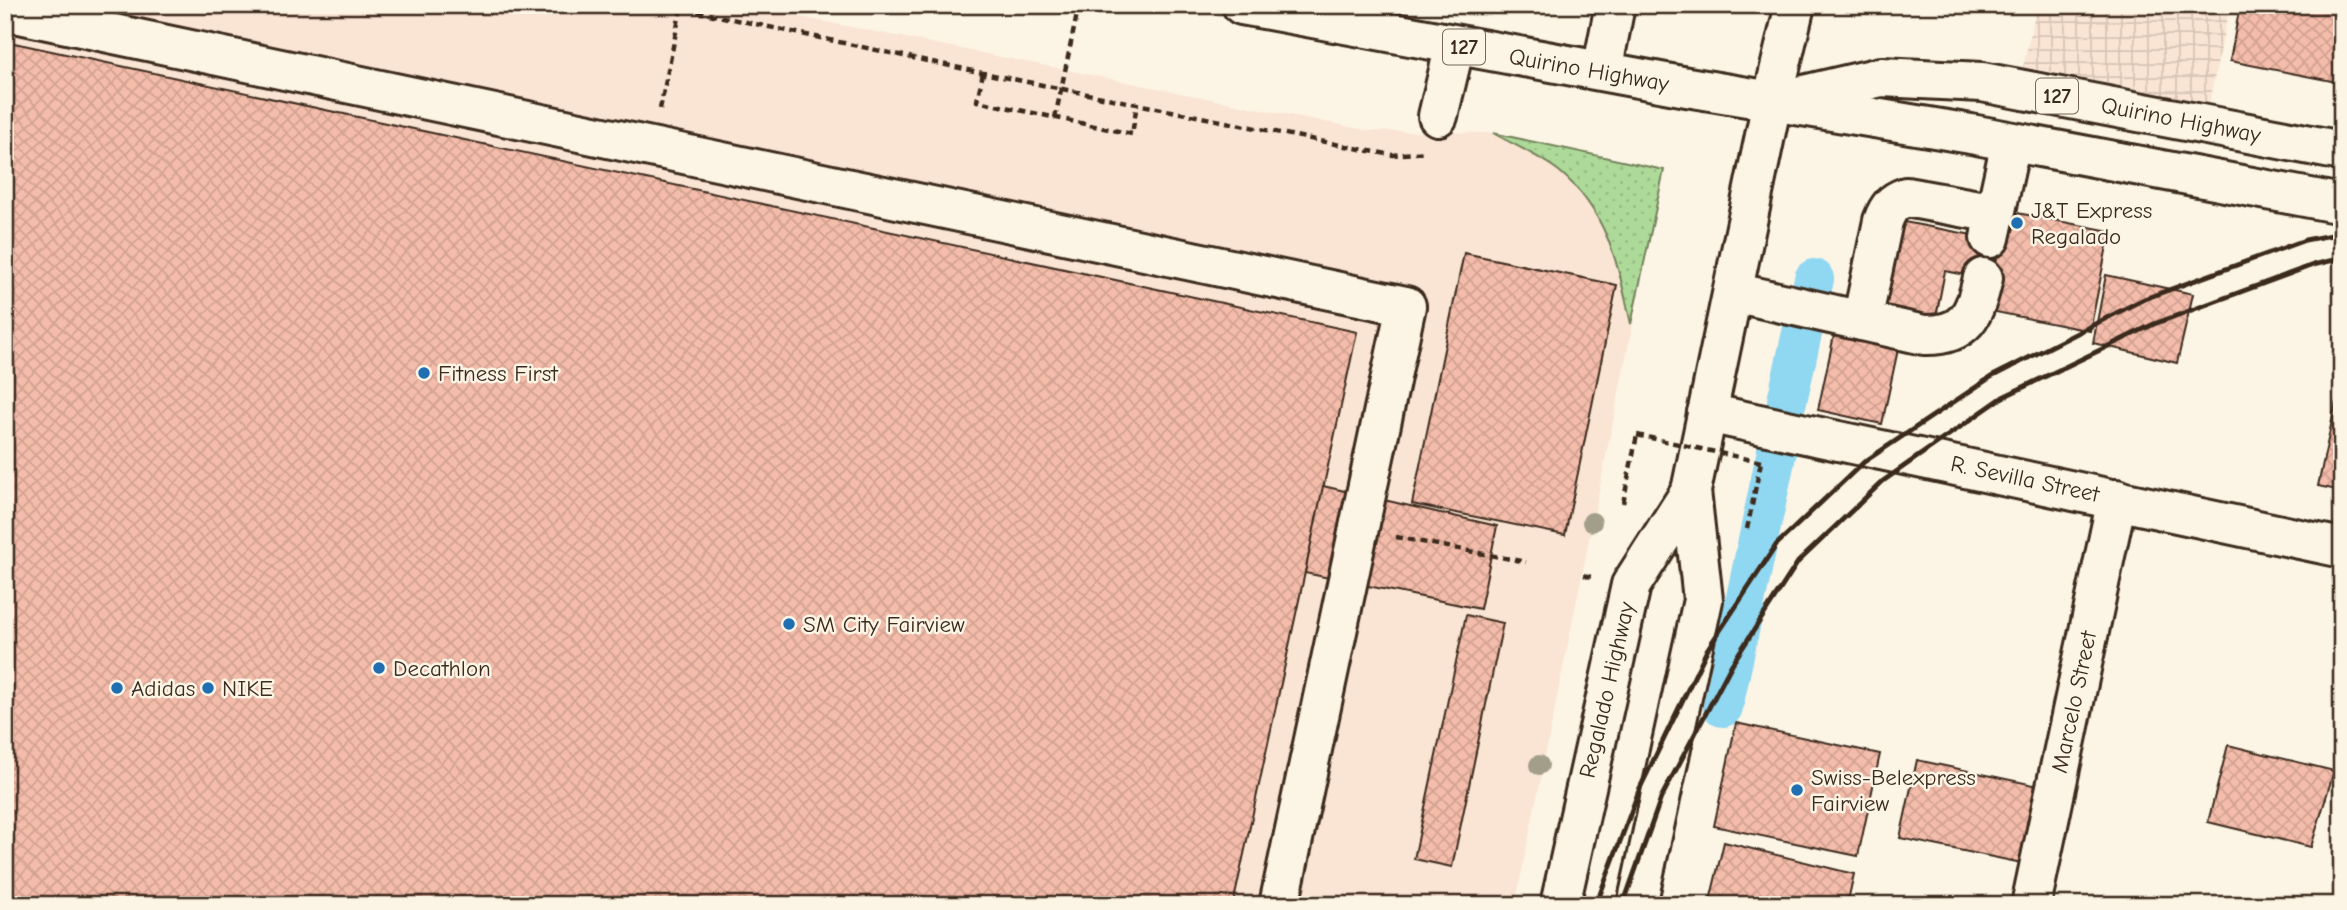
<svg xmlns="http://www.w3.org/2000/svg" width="2347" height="910" font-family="'Comic Neue',sans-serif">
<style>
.built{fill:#fae4d3}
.industrial{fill:url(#industrial-grid)}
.grass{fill:url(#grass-dots);stroke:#74825c;stroke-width:2}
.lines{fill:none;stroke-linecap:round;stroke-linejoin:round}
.canal{stroke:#90d7f1;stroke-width:40}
.building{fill:url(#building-cross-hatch);stroke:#3b2a1e;stroke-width:2}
.minor-casing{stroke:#3b2a1e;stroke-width:44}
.major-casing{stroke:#3b2a1e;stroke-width:44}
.path{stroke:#3b2a1e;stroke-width:4.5;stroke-dasharray:7 5;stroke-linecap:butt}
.minor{stroke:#fcf5e5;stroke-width:38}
.major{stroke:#fcf5e5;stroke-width:38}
.rail{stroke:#3b2a1e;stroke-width:5}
.path-bridge{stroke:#3b2a1e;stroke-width:4.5;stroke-dasharray:7 5;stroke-linecap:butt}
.tree{fill:#a29e89}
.poi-dot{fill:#1f6fb2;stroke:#fcf5e5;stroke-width:2.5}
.labels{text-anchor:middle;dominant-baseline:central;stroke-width:5;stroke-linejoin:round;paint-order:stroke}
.shield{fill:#fcf5e5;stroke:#75675a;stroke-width:2}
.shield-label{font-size:21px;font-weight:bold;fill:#3b2a1e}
.street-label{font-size:23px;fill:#3b2a1e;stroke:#fcf5e5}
.poi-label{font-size:23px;fill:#3b2a1e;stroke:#fcf5e5;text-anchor:start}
</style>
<defs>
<pattern id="industrial-grid" width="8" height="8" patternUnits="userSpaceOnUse" patternTransform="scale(1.75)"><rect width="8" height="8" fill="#fae4d3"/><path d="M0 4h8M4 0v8" fill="none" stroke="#d7c4b5"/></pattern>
<pattern id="grass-dots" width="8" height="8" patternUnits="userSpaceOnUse" patternTransform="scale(1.75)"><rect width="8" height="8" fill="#adda99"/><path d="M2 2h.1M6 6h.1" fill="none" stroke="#96bb83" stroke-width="1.8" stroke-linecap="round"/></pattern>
<pattern id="building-cross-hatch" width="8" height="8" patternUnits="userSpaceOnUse" patternTransform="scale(1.75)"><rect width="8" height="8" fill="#f4bcaa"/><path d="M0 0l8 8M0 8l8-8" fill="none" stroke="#d2a292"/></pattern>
</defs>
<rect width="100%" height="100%" fill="#fcf5e5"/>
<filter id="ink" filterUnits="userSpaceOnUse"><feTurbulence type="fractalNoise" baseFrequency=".0143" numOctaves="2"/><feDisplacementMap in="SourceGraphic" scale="14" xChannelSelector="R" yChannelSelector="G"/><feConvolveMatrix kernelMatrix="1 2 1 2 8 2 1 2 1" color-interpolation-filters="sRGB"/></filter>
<g filter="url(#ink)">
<polygon class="built" points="5,5 742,5 1370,131 1493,133 1664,170 1515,905 5,905"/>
<polygon class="industrial" points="2037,5 2230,5 2209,103 2023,67"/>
<path class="grass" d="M1493 133 1664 170 1631 324C1618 265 1608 212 1559 171 1540 156 1514 145 1493 133Z"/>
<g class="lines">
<g class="canal">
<polyline points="1787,401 1814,279"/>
<polyline points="1723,707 1779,441"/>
</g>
</g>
<g class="building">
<polygon points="2240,5 2342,5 2342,83 2230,61"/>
<polygon points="5,41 1357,332 1233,905 19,905 5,902"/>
<polygon points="2007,211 2110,231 2090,331 1986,310"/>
<polygon points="1899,221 1999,240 1992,280 1945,271 1935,322 1881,312"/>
<polygon points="1464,253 1617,285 1565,535 1412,504"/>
<polygon points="2106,275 2193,294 2177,363 2093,343"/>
<polygon points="1836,326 1900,340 1882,424 1818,410"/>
<polygon points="2336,402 2342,403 2342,491 2318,486"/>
<polygon points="1323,486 1497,526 1480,609 1305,573"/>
<polygon points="1466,615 1503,623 1452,867 1414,859"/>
<polygon points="1736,723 1880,754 1858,856 1714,826"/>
<polygon points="2228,745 2334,771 2311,847 2208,822"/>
<polygon points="1917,760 2043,787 2027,864 1900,838"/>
<polygon points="1724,842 1854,874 1847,905 1709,905"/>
</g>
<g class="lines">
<g class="minor-casing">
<g id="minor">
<polyline points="5,11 1406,306 1279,905"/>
<polyline points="1602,71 1615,5"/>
<polyline points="1772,102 1795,5"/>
<polyline points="1438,116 1455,45"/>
<polyline points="1990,238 2011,142"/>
<path d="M1733 292 1924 335C1966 336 1975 314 1983 278"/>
<path d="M1862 321 1883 221C1888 208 1892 202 1906 197L1995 213"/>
<polyline points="1707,413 2342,548"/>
<polyline points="2031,905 2117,499"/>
</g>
</g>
<g class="major-casing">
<g id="major">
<polyline points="1242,5 1687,87 1971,134 2342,204"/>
<polyline points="1791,98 1881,77 1982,82 2342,151"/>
<polyline points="1560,905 1631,585 1691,491"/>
<polyline points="1637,905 1703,600 1691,491 1772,102"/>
</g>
</g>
<g class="path">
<polyline points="983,73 977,101 1132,134 1137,104"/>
<polyline points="660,109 681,8 983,73 1370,151 1393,155 1426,152"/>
<polyline points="1623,503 1637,435"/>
<polyline points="1747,529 1761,462"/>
<polyline points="1396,537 1526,562"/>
<polyline points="1584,575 1595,578"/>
</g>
<use href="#minor" class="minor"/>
<use href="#major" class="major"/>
<g class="rail">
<polyline points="1596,905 1640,788 1707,650 1777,544 1864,462 1991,377 2144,299 2305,240 2342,233"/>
<polyline points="1623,905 1661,798 1732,664 1798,562 1883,481 2003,397 2154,324 2313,265 2342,258"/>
</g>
<g class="path-bridge">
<polyline points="1055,118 1079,5"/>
<polyline points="1637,435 1761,462"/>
</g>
</g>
<g class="tree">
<circle cx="1592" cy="522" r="10"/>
<circle cx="1539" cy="765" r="10"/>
</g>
</g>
<g class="poi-dot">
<circle cx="2017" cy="223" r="7"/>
<circle cx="424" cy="373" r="7"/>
<circle cx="789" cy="624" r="7"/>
<circle cx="379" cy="668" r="7"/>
<circle cx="117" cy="688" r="7"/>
<circle cx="208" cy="688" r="7"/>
<circle cx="1797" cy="790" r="7"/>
</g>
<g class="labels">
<g class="shield">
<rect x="1443" y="29.5" width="42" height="35" rx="5"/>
<rect x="2036" y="78.5" width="42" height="35" rx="5"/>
</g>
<g class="shield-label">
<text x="1464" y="47">127</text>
<text x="2057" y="96">127</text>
</g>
<g class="street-label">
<text transform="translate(1589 70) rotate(10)">Quirino Highway</text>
<text transform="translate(2181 120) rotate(11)">Quirino Highway</text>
<text transform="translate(2025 479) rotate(12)">R. Sevilla Street</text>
<text transform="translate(1607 690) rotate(-77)">Regalado Highway</text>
<text transform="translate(2074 702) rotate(-78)">Marcelo Street</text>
</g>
<g class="poi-label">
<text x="2031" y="210">J&amp;T Express<tspan x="2031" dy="26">Regalado</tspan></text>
<text x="438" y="373">Fitness First</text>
<text x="803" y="624">SM City Fairview</text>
<text x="393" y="668">Decathlon</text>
<text x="131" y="688">Adidas</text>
<text x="222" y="688">NIKE</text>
<text x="1811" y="777">Swiss-Belexpress<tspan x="1811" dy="26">Fairview</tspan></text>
</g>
</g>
<rect width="2347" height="910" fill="none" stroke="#fcf5e5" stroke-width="28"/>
<rect x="14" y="14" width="2319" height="882" fill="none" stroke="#3b2a1e" stroke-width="2.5" filter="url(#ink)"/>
</svg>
